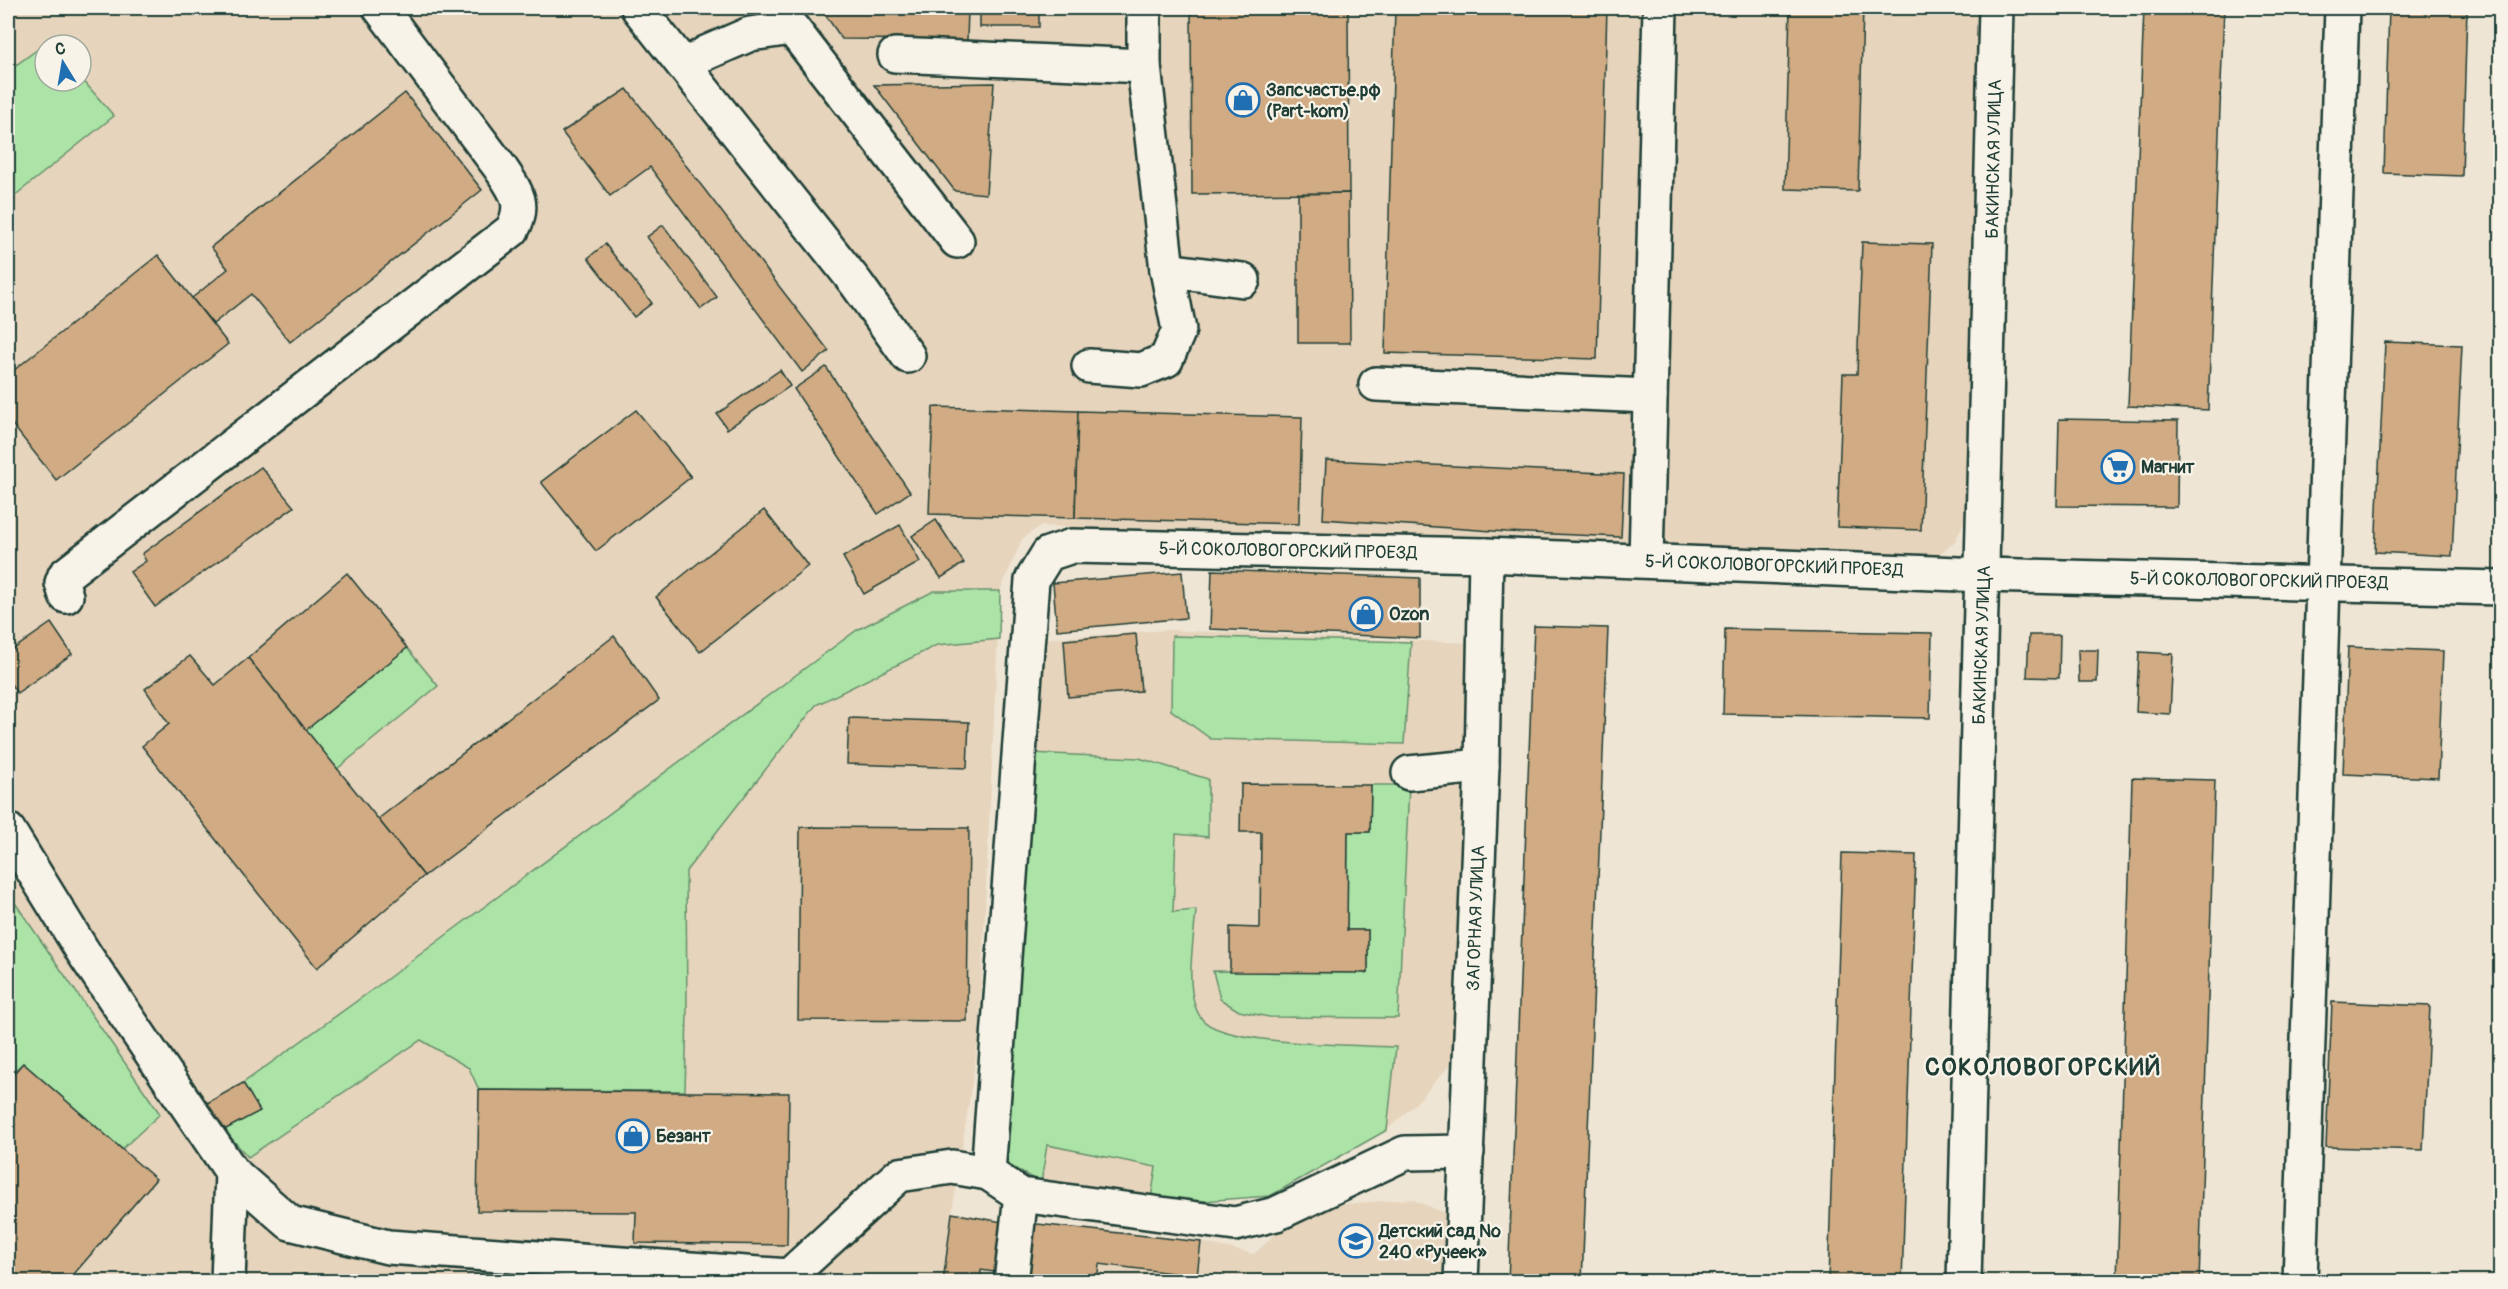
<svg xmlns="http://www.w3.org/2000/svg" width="2508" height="1289" font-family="Pangolin,sans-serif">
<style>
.built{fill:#e6d4bc;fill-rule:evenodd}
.green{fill:#ace3a6;stroke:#66906d;stroke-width:1.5}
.building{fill:#d1ab83;stroke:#1f3d34;stroke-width:1.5}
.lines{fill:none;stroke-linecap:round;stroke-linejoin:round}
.minor-casing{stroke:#1f3d34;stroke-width:38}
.minor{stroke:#f7f3e8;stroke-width:33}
.labels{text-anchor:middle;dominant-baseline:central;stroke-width:4.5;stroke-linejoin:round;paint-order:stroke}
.poi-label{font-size:18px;font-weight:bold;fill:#1f3d34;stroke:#f7f3e8;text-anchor:start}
.street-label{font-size:18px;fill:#1f3d34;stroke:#f7f3e8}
.district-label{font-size:24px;font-weight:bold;letter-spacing:1.5px;fill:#1f3d34;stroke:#f7f3e8}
</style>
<rect width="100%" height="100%" fill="#efe5d4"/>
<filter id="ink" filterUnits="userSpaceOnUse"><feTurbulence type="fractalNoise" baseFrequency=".0167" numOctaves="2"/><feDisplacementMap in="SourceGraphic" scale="12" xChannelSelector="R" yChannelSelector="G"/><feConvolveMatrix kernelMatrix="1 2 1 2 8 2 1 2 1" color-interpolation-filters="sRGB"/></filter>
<g filter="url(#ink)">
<g class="built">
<path d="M8 8H1978L1965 520 1954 543 1938 555 1040 526 1022 539 1000 591 979 1036 952 1213 1003 1222 1201 1242 1254 1254 1283 1227 1331 1205 1411 1199 1445 1213 1442 1281H8ZM45 45H81V81H45Z"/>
<polygon points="1166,630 1471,643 1452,1063 1415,1104 1387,1130 1270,1196 1150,1205 1041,1183 1031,753 1041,639"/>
</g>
<g class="green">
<polygon points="49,41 52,45 45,45 45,81 81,81 81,78 114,116 8,201 8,71"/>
<polygon points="934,591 1000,591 999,639 937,645 816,705 686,871 687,1013 685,1091 479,1090 469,1068 421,1040 248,1157 224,1130 259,1111 243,1083 379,985 820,657 857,630"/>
<polygon points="1172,636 1411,642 1404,744 1211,739 1171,710"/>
<polygon points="407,648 438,686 337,769 306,730"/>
<path d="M1031 753 1139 758 1208 779V837L1176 834 1173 912 1196 910C1194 940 1183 992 1201 1018 1220 1046 1360 1045 1396 1047L1387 1130 1270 1196 1150 1205 1156 1167 1047 1145 1041 1183 1000 1160Z"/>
<polygon points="1371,785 1409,785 1398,1018 1269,1017 1239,1011 1220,999 1213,971 1368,973 1368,930 1347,930 1348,832 1370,832"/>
<polygon points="13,900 160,1114 122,1149 23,1063 8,1076 8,904"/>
</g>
<g class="building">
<rect x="980" y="8" width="59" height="19"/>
<polygon points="1191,8 1348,8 1349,193 1192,194"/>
<polygon points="1395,8 1607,8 1597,359 1385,353"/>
<polygon points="1790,8 1863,8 1858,191 1785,189"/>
<polygon points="2144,8 2224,8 2208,410 2128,406"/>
<polygon points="2389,8 2467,8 2462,176 2384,173"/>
<polygon points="852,9 968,9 967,40 842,39 822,10"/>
<polygon points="994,83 986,194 955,191 874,85"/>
<polygon points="627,89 829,351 802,372 650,167 610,196 562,132"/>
<polygon points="405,93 482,190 290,342 251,294 213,324 192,298 228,269 211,247"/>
<polygon points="1349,193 1350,343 1298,343 1298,194"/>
<polygon points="663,225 717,297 701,309 647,237"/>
<polygon points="1862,242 1932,244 1921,530 1837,527 1843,374 1857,374"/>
<polygon points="605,244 652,303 634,317 588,258"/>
<polygon points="158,255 228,344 56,480 8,419 8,375"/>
<polygon points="2385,342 2462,345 2452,556 2375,552"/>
<polygon points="826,367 910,492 878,514 794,389"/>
<polygon points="780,370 790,386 727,429 717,414"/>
<polygon points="933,407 1078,411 1075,518 929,514"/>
<polygon points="636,410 691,477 596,551 541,482"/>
<polygon points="1078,411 1302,417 1299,524 1075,518"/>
<polygon points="2059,419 2178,421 2177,507 2057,506"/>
<polygon points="1326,460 1624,474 1621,537 1507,532 1323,519"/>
<polygon points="261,467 294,507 155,607 130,572 146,561 142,554"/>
<polygon points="764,510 808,566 700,652 656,597"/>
<polygon points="936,520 964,563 941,578 912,536"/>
<polygon points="900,525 920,562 864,594 843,557"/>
<polygon points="1212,570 1420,578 1420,638 1210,629"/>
<polygon points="1182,572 1186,618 1057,630 1053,583"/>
<polygon points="347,573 407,648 306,730 248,658"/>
<polygon points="51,623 72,654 17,693 8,680 8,653"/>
<polygon points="1534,626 1608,628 1582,1282 1508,1282"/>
<polygon points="1725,629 1932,633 1930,718 1723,714"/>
<polygon points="1136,634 1141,691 1068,697 1064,640"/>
<polygon points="2029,635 2060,635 2059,678 2027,677"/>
<polygon points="614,636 659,700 424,876 378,819"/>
<polygon points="2348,647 2443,651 2438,778 2343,774"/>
<polygon points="2078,650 2098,650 2097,682 2079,682"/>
<polygon points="2139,652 2173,654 2170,714 2136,712"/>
<polygon points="190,656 215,685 248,658 424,876 317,968 142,746 169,724 145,689"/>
<polygon points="849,718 969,722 967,768 847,764"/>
<polygon points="2132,778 2215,780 2199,1282 2117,1282"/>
<polygon points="1241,784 1371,785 1370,832 1348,832 1347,930 1368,930 1368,973 1230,972 1230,927 1260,928 1261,832 1240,832"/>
<polygon points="800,827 969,828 967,1021 798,1020"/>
<polygon points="1842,853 1916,855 1902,1282 1828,1282"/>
<polygon points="2332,1002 2430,1006 2423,1150 2326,1147"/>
<polygon points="23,1063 156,1179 67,1282 8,1282 8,1080"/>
<polygon points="243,1083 260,1111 224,1130 207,1103"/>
<polygon points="479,1090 789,1093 787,1245 635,1243 636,1212 477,1211"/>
<polygon points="952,1213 1003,1222 994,1272 981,1270 980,1282 943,1282"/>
<polygon points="1028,1223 1201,1242 1197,1276 1099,1264 1097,1282 1025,1282"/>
</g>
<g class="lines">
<g class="minor-casing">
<g id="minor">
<polyline points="638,8 856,283 908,356"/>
<polyline points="1144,8 1144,66 1167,270 1243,280"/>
<polyline points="895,55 1144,66"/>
<polyline points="686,66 706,53 750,34 792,28 957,241"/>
<polyline points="1089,366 1141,370 1166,360 1179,330 1167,270"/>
<polyline points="1376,384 1650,396"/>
<polyline points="1646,560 1660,8"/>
<path d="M66 596 62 583 65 575 512 230C527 203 515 190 499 166L380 8"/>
<polyline points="1409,773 1482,766"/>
<polyline points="8,830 85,955 232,1172 290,1223 388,1247 789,1276 899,1175 952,1167 988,1173"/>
<polyline points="1467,1152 1405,1153 1276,1214 1235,1224 1021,1195 988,1173 1032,580 1048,554 1072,546 1486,555 1984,575 2500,588"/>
<polyline points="228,1282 232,1172"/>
<polyline points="1011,1282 1021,1195"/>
<polyline points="1461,1282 1482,766 1486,555"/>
<polyline points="1964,1282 1996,8"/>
<polyline points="2300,1282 2342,8"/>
</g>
</g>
<use href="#minor" class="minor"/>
</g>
</g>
<defs>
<g id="shop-ring" transform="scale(1.725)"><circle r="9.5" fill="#f7f3e8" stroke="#1f6fb2" stroke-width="1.5"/><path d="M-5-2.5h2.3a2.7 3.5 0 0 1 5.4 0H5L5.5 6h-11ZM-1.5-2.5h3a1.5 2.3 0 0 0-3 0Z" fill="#1f6fb2"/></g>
<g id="supermarket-ring" transform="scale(1.725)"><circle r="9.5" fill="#f7f3e8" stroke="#1f6fb2" stroke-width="1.5"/><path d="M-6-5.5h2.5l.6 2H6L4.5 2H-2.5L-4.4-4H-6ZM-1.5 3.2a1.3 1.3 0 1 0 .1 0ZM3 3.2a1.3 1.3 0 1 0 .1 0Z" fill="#1f6fb2"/></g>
<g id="school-ring" transform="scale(1.725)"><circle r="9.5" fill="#f7f3e8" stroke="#1f6fb2" stroke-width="1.5"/><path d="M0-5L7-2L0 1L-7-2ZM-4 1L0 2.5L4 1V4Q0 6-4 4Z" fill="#1f6fb2"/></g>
</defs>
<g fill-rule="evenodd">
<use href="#shop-ring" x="1243" y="100"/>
<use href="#supermarket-ring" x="2118" y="467"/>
<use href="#shop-ring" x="1366" y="614"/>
<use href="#shop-ring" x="633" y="1136"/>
<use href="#school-ring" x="1356" y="1241"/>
</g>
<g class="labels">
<g class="poi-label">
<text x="1266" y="90">Запсчастье.рф<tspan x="1266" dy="21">(Part-kom)</tspan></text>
<text x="2141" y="467">Магнит</text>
<text x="1389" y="614">Ozon</text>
<text x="656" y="1136">Безант</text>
<text x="1379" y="1231">Детский сад №<tspan x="1379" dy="21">240 «Ручеек»</tspan></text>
</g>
<g class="street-label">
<text transform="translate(1994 159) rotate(-89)">БАКИНСКАЯ УЛИЦА</text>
<text transform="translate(1288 551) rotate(1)">5-Й СОКОЛОВОГОРСКИЙ ПРОЕЗД</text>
<text transform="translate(1774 566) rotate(2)">5-Й СОКОЛОВОГОРСКИЙ ПРОЕЗД</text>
<text transform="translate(2259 581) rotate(1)">5-Й СОКОЛОВОГОРСКИЙ ПРОЕЗД</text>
<text transform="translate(1982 645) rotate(-88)">БАКИНСКАЯ УЛИЦА</text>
<text transform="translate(1476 918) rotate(-88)">ЗАГОРНАЯ УЛИЦА</text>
</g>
<g class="district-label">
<text x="2043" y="1067">СОКОЛОВОГОРСКИЙ</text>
</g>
</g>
<rect width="2508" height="1289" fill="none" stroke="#f7f3e8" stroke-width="30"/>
<rect x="15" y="15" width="2478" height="1259" fill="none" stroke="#1f3d34" stroke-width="2" filter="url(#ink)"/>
<g transform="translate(63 63) rotate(349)"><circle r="28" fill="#f7f3e8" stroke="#a1aaa0" stroke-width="1.5"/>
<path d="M0-4.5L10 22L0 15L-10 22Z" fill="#1f6fb2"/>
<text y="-9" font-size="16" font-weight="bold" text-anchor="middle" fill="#1f3d34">С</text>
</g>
</svg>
